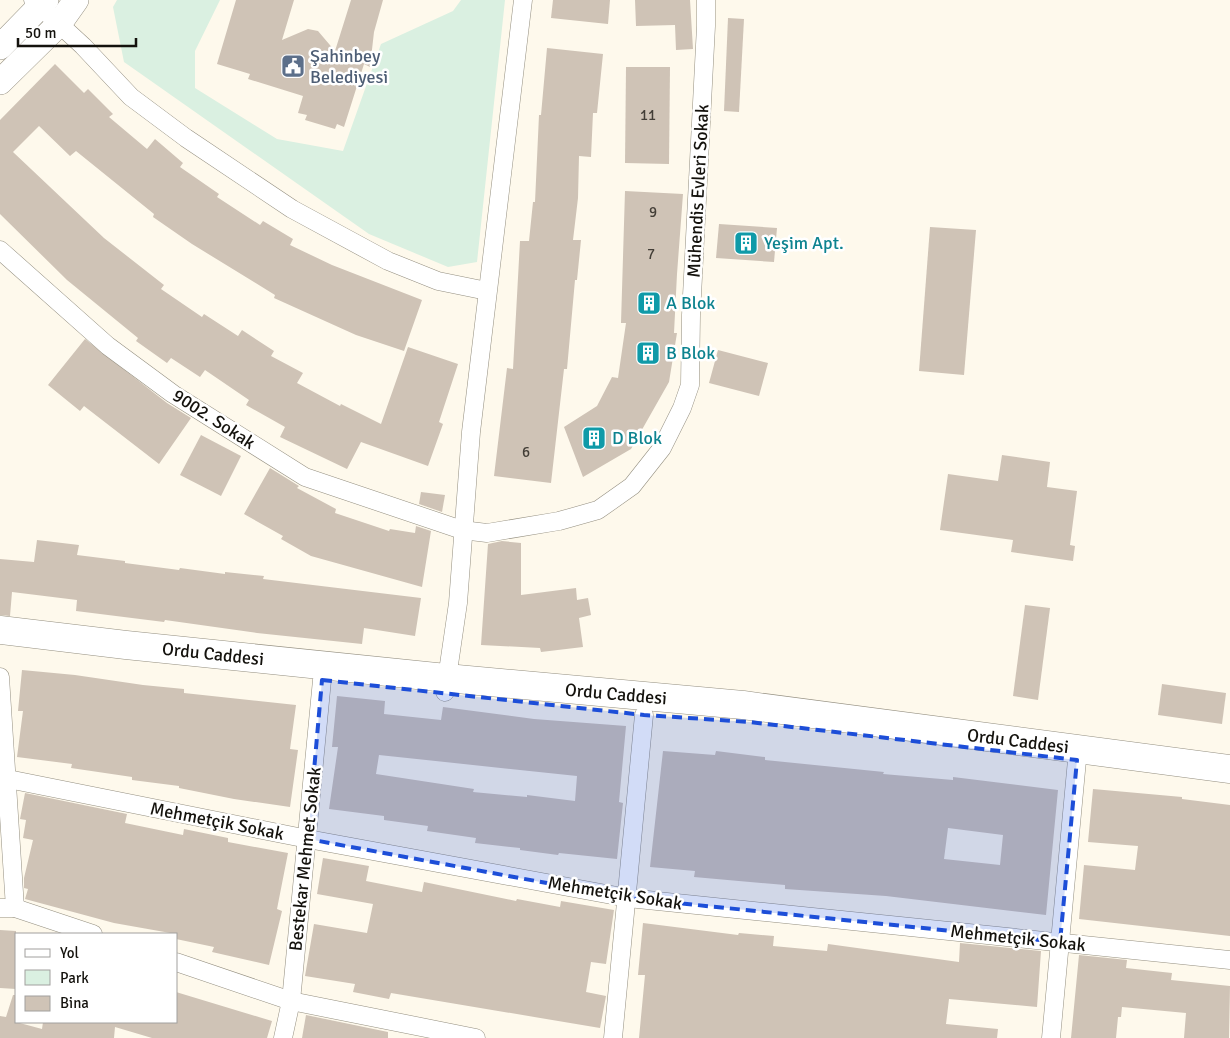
<svg xmlns="http://www.w3.org/2000/svg" width="1230" height="1038" font-family="Signika,sans-serif">
<style>
.green{fill:#daf0e1}
.building{fill:#cfc3b6;fill-rule:evenodd}
.lines{fill:none;stroke-linecap:round;stroke-linejoin:round}
.street-casing{stroke:#948f80;stroke-width:19}
.secondary-casing{stroke:#948f80;stroke-width:26}
.primary-casing{stroke:#948f80;stroke-width:29}
.street{stroke:#fff;stroke-width:18}
.secondary{stroke:#fff;stroke-width:25}
.primary{stroke:#fff;stroke-width:28}
.marked{fill:#1d4ed8;fill-opacity:0.2;stroke:#1d4ed8;stroke-width:4;stroke-dasharray:10 6;stroke-linejoin:round}
.labels{text-anchor:middle;dominant-baseline:central;stroke-width:5;stroke-linejoin:round;paint-order:stroke}
.number-label{font-size:15px;fill:#433e37}
.service-label{font-size:18px;fill:#4e5e75;stroke:#fff;text-anchor:start}
.street-label{font-size:18px;fill:#14120d;stroke:#fff}
.culture-label{font-size:18px;fill:#0d838f;stroke:#fff;text-anchor:start}
</style>
<rect width="100%" height="100%" fill="#fef9ec"/>
<polygon class="green" points="117,0 220,0 195,51 195,88 277,139 343,151 381,44 453,11 461,0 505,0 477,262 448,267 369,234 124,62 113,7"/>
<g class="building">
<polygon points="236,0 294,0 282,40 308,29 318,31 335,51 351,0 383,0 374,32 370,67 364,64 344,127 337,124 335,129 305,120 307,115 298,113 303,96 248,79 250,74 217,64"/>
<polygon points="553,0 610,0 608,24 551,18"/>
<polygon points="635,0 690,0 693,49 676,50 675,25 636,26"/>
<polygon points="728,18 744,19 739,112 724,111"/>
<polygon points="547,48 603,54 597,113 593,113 591,157 579,156 578,198 573,240 581,240 577,280 575,280 567,369 564,369 551,483 494,476 507,368 513,369 520,241 529,241 533,202 535,202 539,115 541,115"/>
<polygon points="55,64 84,93 88,89 113,114 109,117 147,149 155,139 183,163 180,167 219,194 217,197 260,225 263,221 293,239 290,245 332,265 422,300 404,351 356,335 274,298 275,295 192,244 153,217 154,214 76,151 70,156 39,126 13,152 104,238 164,285 161,289 202,317 204,314 238,336 242,330 274,351 271,356 303,373 297,383 340,406 341,404 381,424 408,347 458,364 439,422 443,424 428,466 361,442 347,469 280,437 285,427 246,405 249,400 205,370 200,377 171,358 167,363 136,341 138,338 67,280 0,214 0,120"/>
<polygon points="626,67 670,67 669,164 625,163"/>
<polygon points="625,191 683,194 677,274 674,333 677,333 669,382 631,449 583,477 564,427 597,406 612,377 618,378 626,323 621,323"/>
<polygon points="719,224 777,228 774,262 716,258"/>
<polygon points="930,227 976,230 964,375 919,371"/>
<polygon points="85,339 167,403 191,418 159,464 84,406 80,411 48,385"/>
<polygon points="718,350 768,363 759,396 709,383"/>
<polygon points="201,435 241,456 221,496 180,475"/>
<polygon points="1002,455 1050,462 1047,487 1077,491 1070,545 1075,546 1073,561 1011,552 1013,540 940,530 948,474 998,481"/>
<polygon points="270,468 299,486 297,488 336,509 335,513 389,531 390,529 415,533 416,526 431,531 422,587 311,556 281,539 283,536 244,514"/>
<polygon points="421,492 445,495 442,512 419,504"/>
<polygon points="37,540 79,545 77,555 125,561 125,563 179,570 180,568 225,574 225,572 264,576 263,579 421,598 415,636 364,628 362,644 257,633 165,620 164,622 76,611 77,600 12,592 10,616 0,615 0,559 34,562"/>
<polygon points="502,541 521,543 521,595 576,588 577,600 588,598 591,615 579,618 583,647 541,652 540,648 481,645 488,544"/>
<polygon points="1025,605 1050,608 1038,700 1013,696"/>
<polygon points="22,670 75,675 143,685 184,689 184,693 296,705 290,749 298,750 290,807 234,799 179,788 179,786 132,780 132,777 71,768 72,764 17,757 23,711 18,711"/>
<polygon points="1162,684 1226,693 1222,724 1158,715"/>
<path d="M337 696 385 701 384 714 441 720 443 707 534 719 626 726 619 802 623 803 617 859 559 853 558 855 520 850V848L475 843 476 838 427 831 428 826 384 820V816L329 809 338 747H332ZM379 755 577 776 575 801 527 795V797L473 792 474 789 376 774Z"/>
<path d="M663 751 715 755 716 751 765 757V760L884 772 883 774 953 780V777L1058 790 1046 915 886 896 785 889V885L694 877 695 871 650 867ZM948 828 1003 835 1000 865 944 859Z"/>
<polygon points="1093,789 1182,797 1182,799 1230,805 1230,936 1079,919 1084,865 1135,870 1138,846 1088,842"/>
<polygon points="25,793 127,814 125,823 183,835 184,829 228,838 228,842 288,853 277,909 282,911 269,965 212,952 214,947 176,939 176,934 114,923 25,899 28,889 24,888 24,878 33,840 23,838 26,820 20,819"/>
<polygon points="323,858 369,866 366,881 422,892 424,882 516,901 517,899 560,907 561,901 614,910 606,964 591,962 586,992 606,996 600,1028 391,993 389,999 353,992 355,984 305,976 314,924 367,933 373,904 317,894"/>
<polygon points="643,923 738,935 739,933 774,936 773,946 827,951 828,944 959,962 960,943 1041,951 1037,1007 949,999 946,1024 998,1029 997,1038 639,1038 645,975 638,975"/>
<polygon points="0,930 16,931 16,989 0,988"/>
<polygon points="1079,955 1127,960 1126,968 1172,973 1171,980 1230,986 1229,1038 1184,1038 1186,1013 1122,1007 1121,1017 1118,1017 1116,1038 1071,1038"/>
<polygon points="176,992 272,1021 267,1038 152,1038 115,1027 114,1038 0,1038 0,1016 6,1017 13,995 16,995 16,1022 42,1029 43,1022 176,1022"/>
<polygon points="306,1015 388,1032 388,1038 302,1038"/>
</g>
<g class="lines">
<g class="street-casing">
<g id="street">
<polyline points="33,0 83,46 131,97 186,138 292,209 388,261 438,281 487,291"/>
<polyline points="0,250 108,346 173,394 305,477 462,530 487,533 559,521 598,510 632,486 662,448 682,408 690,385 691,315 706,26 706,0"/>
<polyline points="0,677 15,908"/>
<polyline points="445,692 458,603 471,432 523,0"/>
<polyline points="8,779 308,839 628,898 1230,960"/>
<polyline points="0,908 15,908 93,934"/>
<polyline points="176,962 291,1001 476,1038"/>
<polyline points="283,1038 291,1001 322,680"/>
<polyline points="613,1038 644,715"/>
<polyline points="1051,1038 1077,760"/>
</g>
</g>
<g class="secondary-casing">
<g id="secondary">
<polyline points="0,47 46,0"/>
<polyline points="0,82 59,24 76,0"/>
</g>
</g>
<g class="primary-casing">
<polyline id="primary" points="0,630 126,645 446,678 743,705 1230,769"/>
</g>
<use href="#street" class="street"/>
<use href="#secondary" class="secondary"/>
<use href="#primary" class="primary"/>
</g>
<path class="marked" d="M322 680 644 715 749 722 1077 760 1060 942 628 898 308 839Z"/>
<defs>
<g id="civic-square" transform="scale(1.25)"><rect x="-9" y="-9" width="18" height="18" rx="4" fill="#5c6f8a" stroke="#fff"/><path d="M-.6-6.5H3V-4.5H.6V-3L4-1V1h2V6H-6V1h2V-1L-.6-3ZM-1.2 2.5V6h2.4V2.5Z" fill="#fff"/></g>
<g id="building-square" transform="scale(1.25)"><rect x="-9" y="-9" width="18" height="18" rx="4" fill="#0f9aa8" stroke="#fff"/><path d="M-4-6H4V6H1V3H-1V6H-4ZM-2.5-4.3h1.7v1.8h-1.7ZM.8-4.3h1.7v1.8H.8ZM-2.5-1h1.7V.8h-1.7ZM.8-1h1.7V.8H.8Z" fill="#fff"/></g>
</defs>
<g fill-rule="evenodd">
<use href="#civic-square" x="293" y="66"/>
<use href="#building-square" x="746" y="243"/>
<use href="#building-square" x="649" y="303"/>
<use href="#building-square" x="648" y="353"/>
<use href="#building-square" x="594" y="438"/>
</g>
<g class="labels">
<g class="number-label">
<text x="648" y="115">11</text>
<text x="653" y="212">9</text>
<text x="651" y="254">7</text>
<text x="526" y="452">6</text>
</g>
<g class="service-label">
<text x="310" y="56">Şahinbey<tspan x="310" dy="21">Belediyesi</tspan></text>
</g>
<g class="street-label">
<text transform="translate(698 191) rotate(-87)">Mühendis Evleri Sokak</text>
<text transform="translate(214 419) rotate(33)">9002. Sokak</text>
<text transform="translate(213 654) rotate(6)">Ordu Caddesi</text>
<text transform="translate(616 694) rotate(5)">Ordu Caddesi</text>
<text transform="translate(1018 741) rotate(7)">Ordu Caddesi</text>
<text transform="translate(217 821) rotate(11)">Mehmetçik Sokak</text>
<text transform="translate(305 859) rotate(-84)">Bestekar Mehmet Sokak</text>
<text transform="translate(615 893) rotate(9)">Mehmetçik Sokak</text>
<text transform="translate(1018 938) rotate(6)">Mehmetçik Sokak</text>
</g>
<g class="culture-label">
<text x="764" y="243">Yeşim Apt.</text>
<text x="666" y="303">A Blok</text>
<text x="666" y="353">B Blok</text>
<text x="612" y="438">D Blok</text>
</g>
</g>
<rect x="15" y="933" width="162" height="90" fill="#ffffff" stroke="#a1a09e"/>
<rect x="25" y="949" width="25" height="8" fill="#ffffff" stroke="#a1a09e"/>
<text x="60" y="958" font-size="15" fill="#14120d">Yol</text>
<rect x="25" y="970" width="25" height="15" fill="#daf0e1" stroke="#a1a09e"/>
<text x="60" y="983" font-size="15" fill="#14120d">Park</text>
<rect x="25" y="996" width="25" height="15" fill="#cfc3b6" stroke="#a1a09e"/>
<text x="60" y="1008" font-size="15" fill="#14120d">Bina</text>
<path d="M18 38v8h118v-8" fill="none" stroke="#14120d" stroke-width="2.5"/>
<text x="25" y="38" font-size="15" fill="#14120d" stroke="#ffffff" stroke-width="4" paint-order="stroke">50 m</text>
</svg>
